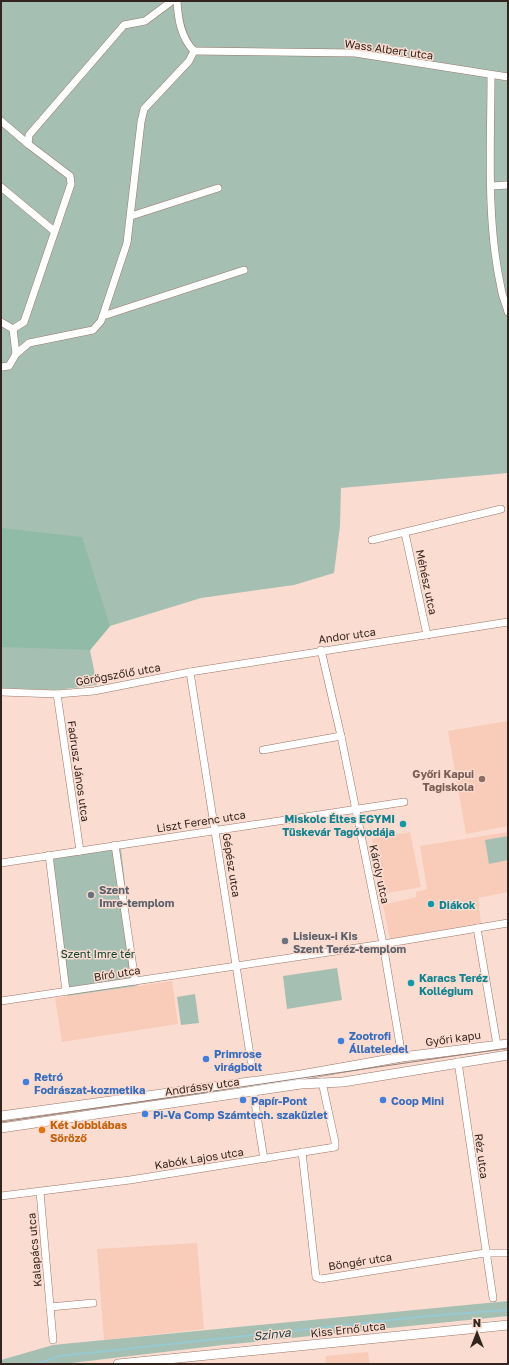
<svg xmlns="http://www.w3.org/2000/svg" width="509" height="1365" font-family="'Golos Text',sans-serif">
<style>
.built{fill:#f9cbb9}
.green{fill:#a6bfb3}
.forest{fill:#90bba7}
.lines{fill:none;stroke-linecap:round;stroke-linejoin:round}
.stream{stroke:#97c9d2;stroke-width:2}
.minor-casing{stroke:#987769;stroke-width:8}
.tertiary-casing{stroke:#987769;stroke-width:10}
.minor{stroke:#fff;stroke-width:7}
.tertiary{stroke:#fff;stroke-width:9}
.tram{stroke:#957f76;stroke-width:1}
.education-dot{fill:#8d6e63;stroke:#fbdcd0;stroke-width:1.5}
.culture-dot{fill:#0f9aa8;stroke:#fbdcd0;stroke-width:1.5}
.worship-dot{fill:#6b7280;stroke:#fbdcd0;stroke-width:1.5}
.shop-dot{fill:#3f7fe0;stroke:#fbdcd0;stroke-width:1.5}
.food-dot{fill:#e8710a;stroke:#fbdcd0;stroke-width:1.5}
.labels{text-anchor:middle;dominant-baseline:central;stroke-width:3;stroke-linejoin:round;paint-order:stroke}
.street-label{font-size:11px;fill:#32241e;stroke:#fbdcd0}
.education-label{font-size:11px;font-weight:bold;fill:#785e54;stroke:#fbdcd0;text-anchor:end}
.culture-label{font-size:11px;font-weight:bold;fill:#0d838f;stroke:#fbdcd0;text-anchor:start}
.worship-label{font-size:11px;font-weight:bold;fill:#5b616d;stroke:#fbdcd0;text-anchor:start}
.park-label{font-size:11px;fill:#08422f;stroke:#fbdcd0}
.shop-label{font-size:11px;font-weight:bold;fill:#366cbe;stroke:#fbdcd0;text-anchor:start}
.food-label{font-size:11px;font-weight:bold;fill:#c56008;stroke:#fbdcd0;text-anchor:start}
.water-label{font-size:12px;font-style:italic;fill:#16444b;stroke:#fbdcd0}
</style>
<rect width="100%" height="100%" fill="#fbdcd0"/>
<g class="built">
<polygon points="508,721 508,826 466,834 448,731"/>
<polygon points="410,832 421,887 382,894 372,839"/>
<polygon points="508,832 508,892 478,898 481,923 390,939 383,905 416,897 416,892 427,889 420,846"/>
<polygon points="172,981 178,1024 62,1042 55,998"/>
<polygon points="197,1243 204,1329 104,1340 97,1249"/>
<polygon points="368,1352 370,1364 325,1364 326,1356"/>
</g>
<g class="green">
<polygon points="1,1 508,1 508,473 341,488 340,526 334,573 294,585 201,598 110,626 90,650 97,685 57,690 1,688"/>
<polygon points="508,836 508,860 489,864 485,840"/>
<polygon points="121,849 137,986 67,996 52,858"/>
<polygon points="337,968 342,1000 287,1009 283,976"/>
<polygon points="195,994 199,1023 181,1025 177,997"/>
<polygon points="508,1301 508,1316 223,1345 63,1364 1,1364 1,1360 53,1345"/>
</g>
<polygon class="forest" points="1,528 82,537 110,626 90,650 1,647"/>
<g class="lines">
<polyline class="stream" points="36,1364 60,1356 428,1316 508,1310"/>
<g class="minor-casing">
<g id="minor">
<path d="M177 1C178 19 181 38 194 51"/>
<polyline points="194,51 355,53 508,77"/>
<path d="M491 76C491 146 486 219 501 288 502 296 506 304 508 312"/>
<polyline points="1,121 28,144"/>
<polyline points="491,186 508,185"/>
<polyline points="1,187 54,231"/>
<polyline points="131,216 218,188"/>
<polyline points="103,316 244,270"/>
<polyline points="1,322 13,329 24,322 71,184 70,176 28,144 29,135 124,25 145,21 172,1"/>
<polyline points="16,354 29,343 93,330 101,321 127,243 141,122 144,109 189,61 194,51"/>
<polyline points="1,367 9,366 16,354 13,329"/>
<polyline points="405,533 427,635"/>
<polyline points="372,540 501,509"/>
<polyline points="321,650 341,736 383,944 402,1057"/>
<polyline points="190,672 251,1061"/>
<polyline points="1,692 57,694 94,691 190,672 508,622"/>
<polyline points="57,694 80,851"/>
<polyline points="263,750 341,736"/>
<polyline points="115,845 135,981"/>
<polyline points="49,855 66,991"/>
<polyline points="1,863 404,802"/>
<polyline points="477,928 497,1045"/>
<polyline points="1,1001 383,944 508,923"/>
<polyline points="458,1062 493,1298"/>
<polyline points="253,1091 264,1159"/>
<polyline points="302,1152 316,1277 321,1279 485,1253 508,1253"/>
<polyline points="40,1192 53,1340"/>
<polyline points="1,1196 130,1180 335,1147 335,1142 322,1082"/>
<polyline points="50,1307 93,1303"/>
</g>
</g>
<g class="tertiary-casing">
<g id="tertiary">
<polyline points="1,1116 301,1075 402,1057 508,1044"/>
<polyline points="1,1128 301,1084 343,1082 508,1055"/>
<polyline points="118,1364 508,1325"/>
</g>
</g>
<use href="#minor" class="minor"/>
<use href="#tertiary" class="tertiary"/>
<polyline class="tram" points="1,1122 508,1048"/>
</g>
<circle class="education-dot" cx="482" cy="779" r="4"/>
<g class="culture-dot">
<circle cx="403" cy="824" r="4"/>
<circle cx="431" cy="904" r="4"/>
<circle cx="411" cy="983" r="4"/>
</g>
<g class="worship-dot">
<circle cx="91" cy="895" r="4"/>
<circle cx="285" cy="941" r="4"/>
</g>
<g class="shop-dot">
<circle cx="341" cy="1041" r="4"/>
<circle cx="206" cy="1059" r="4"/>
<circle cx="26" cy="1082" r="4"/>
<circle cx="243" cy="1100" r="4"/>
<circle cx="383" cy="1100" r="4"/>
<circle cx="145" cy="1114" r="4"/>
</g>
<circle class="food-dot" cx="42" cy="1130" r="4"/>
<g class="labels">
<g class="street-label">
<text transform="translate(389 49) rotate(8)">Wass Albert utca</text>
<text transform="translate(427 582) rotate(78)">Méhész utca</text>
<text transform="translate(347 635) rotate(-8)">Andor utca</text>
<text transform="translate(118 674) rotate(-10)">Görögszőlő utca</text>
<text transform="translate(79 771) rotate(82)">Fadrusz János utca</text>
<text transform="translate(201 821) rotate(-9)">Liszt Ferenc utca</text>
<text transform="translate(232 865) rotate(81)">Gépész utca</text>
<text transform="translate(380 874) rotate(78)">Károly utca</text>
<text transform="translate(117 973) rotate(-9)">Bíró utca</text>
<text transform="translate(453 1038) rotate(-8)">Győri kapu</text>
<text transform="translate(202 1086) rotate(-8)">Andrássy utca</text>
<text transform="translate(482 1156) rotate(82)">Réz utca</text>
<text transform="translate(199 1158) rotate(-9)">Kabók Lajos utca</text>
<text transform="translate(34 1250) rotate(-95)">Kalapács utca</text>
<text transform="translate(360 1261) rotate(-9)">Böngér utca</text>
<text transform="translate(348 1329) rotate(-6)">Kiss Ernő utca</text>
</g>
<g class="education-label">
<text x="474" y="773">Győri Kapui<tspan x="474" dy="13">Tagiskola</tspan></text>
</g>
<g class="culture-label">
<text x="395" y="818" text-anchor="end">Miskolc Éltes EGYMI<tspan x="395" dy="13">Tüskevár Tagóvodája</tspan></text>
<text x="439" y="904">Diákok</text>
<text x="419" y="977">Karacs Teréz<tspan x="419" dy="13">Kollégium</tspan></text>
</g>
<g class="worship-label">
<text x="99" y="889">Szent<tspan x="99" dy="13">Imre-templom</tspan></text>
<text x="293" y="935">Lisieux-i Kis<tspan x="293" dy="13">Szent Teréz-templom</tspan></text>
</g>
<g class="park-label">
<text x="98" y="953">Szent Imre tér</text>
</g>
<g class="shop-label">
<text x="349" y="1035">Zootrofi<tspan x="349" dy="13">Állateledel</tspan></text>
<text x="214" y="1053">Primrose<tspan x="214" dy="13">virágbolt</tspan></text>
<text x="34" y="1076">Retró<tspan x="34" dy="13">Fodrászat-kozmetika</tspan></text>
<text x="251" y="1100">Papír-Pont</text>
<text x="391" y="1100">Coop Mini</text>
<text x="153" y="1114">Pi-Va Comp Számtech. szaküzlet</text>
</g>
<g class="food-label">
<text x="50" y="1124">Két Jobblábas<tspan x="50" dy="13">Söröző</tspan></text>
</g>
<g class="water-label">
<text transform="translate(272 1334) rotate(-6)">Szinva</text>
</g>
</g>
<rect width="509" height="1365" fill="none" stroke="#32241e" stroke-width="4"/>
<g transform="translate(477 1333)" stroke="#fbdcd0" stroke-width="3" paint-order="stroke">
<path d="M0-3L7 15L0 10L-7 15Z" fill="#32241e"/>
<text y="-6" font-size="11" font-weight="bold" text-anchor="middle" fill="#32241e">N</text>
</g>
</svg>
